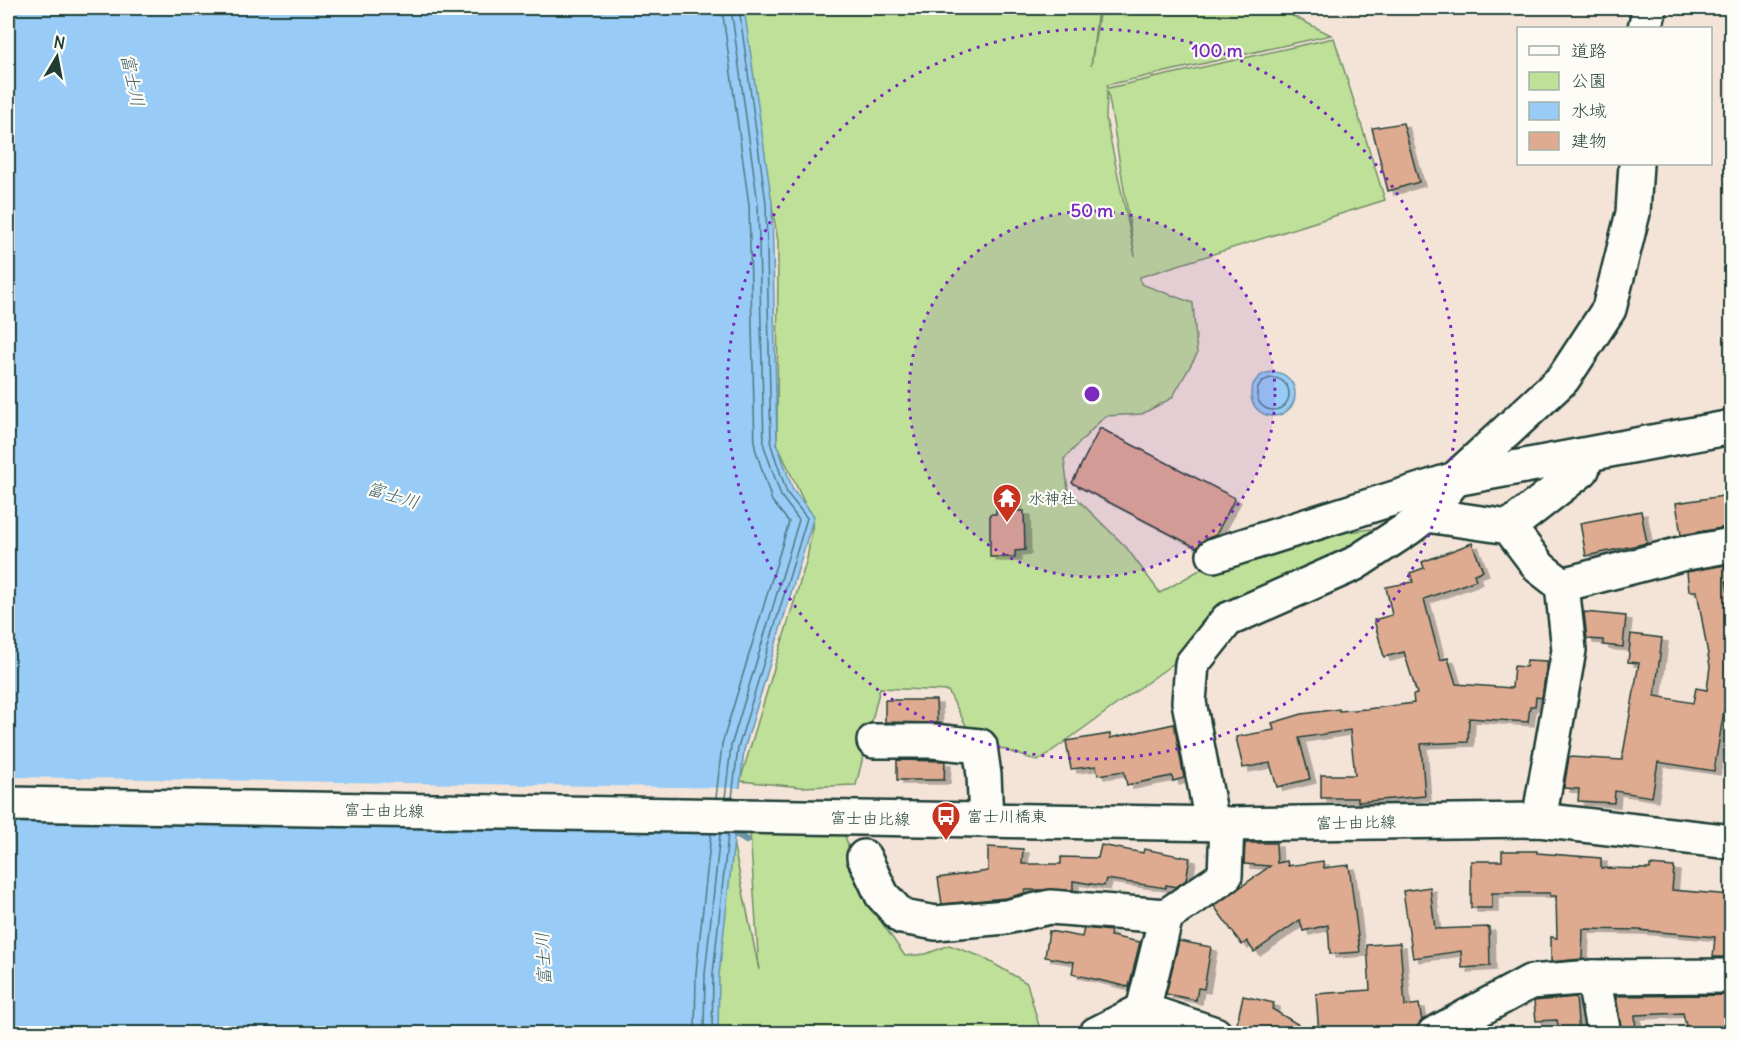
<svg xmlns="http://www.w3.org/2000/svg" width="1739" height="1041" font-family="Delius,'Klee One',sans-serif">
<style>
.green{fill:#bfe099;stroke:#6f8e66;stroke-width:1.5;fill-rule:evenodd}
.water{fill:#98ccf6;stroke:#6893a8;stroke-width:1.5}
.pier{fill:#f4e4d8}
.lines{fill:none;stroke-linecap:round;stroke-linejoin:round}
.shore{stroke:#4f7682;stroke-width:1.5}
.stream{stroke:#6893a8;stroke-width:8}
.building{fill:#deab91;stroke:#1f3d34;stroke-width:1.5;filter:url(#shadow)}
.minor-casing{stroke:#1f3d34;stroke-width:38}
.major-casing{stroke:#1f3d34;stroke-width:38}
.minor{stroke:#fdfcf7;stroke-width:33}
.major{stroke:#fdfcf7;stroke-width:33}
.ring{fill:none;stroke:#7b2cbf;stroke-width:3;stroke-dasharray:3 6}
.labels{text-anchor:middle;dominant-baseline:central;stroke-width:4.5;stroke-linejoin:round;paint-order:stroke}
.poi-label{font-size:16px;fill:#1f3d34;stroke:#fdfcf7;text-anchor:start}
.street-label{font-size:16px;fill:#1f3d34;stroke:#fdfcf7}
.water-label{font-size:18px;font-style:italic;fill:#3d6164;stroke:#fdfcf7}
.centre{fill:#7b2cbf;stroke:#fdfcf7;stroke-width:3}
.ring-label{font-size:18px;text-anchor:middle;font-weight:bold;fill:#7b2cbf;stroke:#fdfcf7;stroke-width:4.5;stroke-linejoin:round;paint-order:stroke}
</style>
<defs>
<filter id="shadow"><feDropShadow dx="6" dy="4" stdDeviation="0" flood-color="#0004"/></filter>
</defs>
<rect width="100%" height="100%" fill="#f4e4d8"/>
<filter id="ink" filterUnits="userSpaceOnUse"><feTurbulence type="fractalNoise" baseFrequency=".0167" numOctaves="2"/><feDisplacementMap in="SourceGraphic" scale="12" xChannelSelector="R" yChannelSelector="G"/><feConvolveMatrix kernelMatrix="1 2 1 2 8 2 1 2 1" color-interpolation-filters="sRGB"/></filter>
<g filter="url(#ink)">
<g class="green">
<path d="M737 8H1098L1091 66 1100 8H1277L1331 35 1107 85 1108 88 1334 38 1385 200 1140 277 1141 284 1193 303 1197 354 1172 398 1142 414 1105 416 1064 459 1068 490 1126 547 1160 593 1239 547 1393 526 1188 653 1038 761 973 739 948 691 880 688 856 785 801 787 740 781 807 559 813 522 777 444 778 241ZM1107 91 1108 92 1135 256 1106 119Z"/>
<polygon points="750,831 844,833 868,903 905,956 926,954 949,945 982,957 1027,983 1041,1033 707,1034 733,842 759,970"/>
</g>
<g class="water">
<polygon points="8,8 744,8 772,203 777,444 793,490 814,516 744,750 719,975 718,1033 8,1033"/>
<circle cx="1273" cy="394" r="22"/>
</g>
<polygon class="pier" points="8,777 742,788 737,830 8,819"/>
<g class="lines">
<g class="shore">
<circle cx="1273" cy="394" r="16"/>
<polyline points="716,798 722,744 789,522 772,501 755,448 749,205 722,8"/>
<polyline points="725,798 731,746 799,520 781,496 764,446 758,204 731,8"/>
<polyline points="732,798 738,748 807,518 787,493 771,445 766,203 739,8"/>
<polyline points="695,1034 696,973 711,834"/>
<polyline points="704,1034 705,974 720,834"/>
<polyline points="712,1034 713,974 728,834"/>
</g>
<polyline class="stream" points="726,827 746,840"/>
</g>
<g class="building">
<polygon points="1403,123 1419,182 1388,191 1372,128"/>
<polygon points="1100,428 1235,498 1216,535 1201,542 1197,548 1072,483"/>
<polygon points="996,493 1016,493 1016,511 1024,511 1025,550 1015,551 1015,557 990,557 990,514 996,514"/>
<polygon points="1723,496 1727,527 1681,535 1676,503"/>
<polygon points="1641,511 1647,543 1586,556 1580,523"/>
<polygon points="1472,543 1483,571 1474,574 1476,580 1424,599 1440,660 1448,658 1456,684 1512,688 1514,666 1526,667 1527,660 1547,661 1542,698 1536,697 1535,706 1530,706 1528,722 1469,718 1468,742 1421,744 1425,796 1358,802 1358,798 1321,798 1321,775 1355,775 1350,730 1299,738 1310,779 1277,787 1270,763 1243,768 1236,737 1274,730 1272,723 1302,714 1339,709 1339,711 1367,709 1414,703 1413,695 1417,694 1404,652 1384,657 1374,620 1392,615 1386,587 1413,582 1410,573 1424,568 1422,562"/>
<polygon points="1731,564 1731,580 1726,581 1731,609 1731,687 1728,687 1714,771 1658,762 1652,797 1615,791 1614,803 1578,801 1579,789 1564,788 1569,757 1622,760 1639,663 1628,662 1631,634 1662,638 1655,696 1693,703 1696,688 1707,690 1710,666 1697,591 1689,591 1687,572"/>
<polygon points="1584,612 1626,616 1623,647 1603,645 1603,640 1587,639"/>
<polygon points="885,700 936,700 937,723 885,722"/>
<polygon points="1174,724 1184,778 1173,781 1172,776 1127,785 1124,771 1098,775 1096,766 1071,769 1066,741 1110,734 1110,738"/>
<polygon points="897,760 945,761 944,780 897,780"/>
<polygon points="1245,843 1276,843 1277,863 1287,861 1288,866 1323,861 1324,868 1349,865 1360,952 1330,954 1328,925 1303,931 1300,920 1254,952 1247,941 1242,945 1214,906 1270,866 1244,864"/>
<polygon points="1101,845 1143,853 1144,849 1190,858 1186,880 1176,887 1166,885 1166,888 1106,879 1104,886 1073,881 1073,890 1025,890 1025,893 1006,898 942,904 938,878 988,871 988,847 1023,849 1022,864 1061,864 1061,857 1098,858"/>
<polygon points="1502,851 1537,851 1537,853 1601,858 1601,868 1650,869 1650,865 1674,867 1672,890 1731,895 1731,957 1713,957 1715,937 1638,930 1583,929 1582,959 1551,962 1551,937 1557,938 1556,896 1550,896 1550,893 1492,893 1492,908 1471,908 1471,861 1502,861"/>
<polygon points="1430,887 1435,929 1489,927 1490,966 1462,968 1461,951 1413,958 1403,891"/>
<polygon points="1084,928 1111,931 1110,936 1140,942 1129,987 1072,974 1074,962 1045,957 1049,931 1082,937"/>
<polygon points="1179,941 1211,947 1204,989 1198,988 1196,1000 1166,994"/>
<polygon points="1400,943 1405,1006 1419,1004 1422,1021 1415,1034 1319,1034 1316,994 1370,990 1367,945"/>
<polygon points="1731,995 1731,1034 1688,1034 1683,1013 1635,1015 1636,1034 1622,1034 1616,996"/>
<polygon points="1243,996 1274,1003 1272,1009 1314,1034 1264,1034 1236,1028"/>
<polygon points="1576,997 1579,1034 1560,1034 1557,1020 1536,1021 1534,1001"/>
</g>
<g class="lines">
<g class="minor-casing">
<g id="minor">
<polyline points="1645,28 1650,8"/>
<polyline points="1426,515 1509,527 1540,568 1562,585"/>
<polyline points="1509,527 1582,470 1587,456"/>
<polyline points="1214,555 1455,479 1732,427"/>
<polyline points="874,741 933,741 980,746 984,775 986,820"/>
<polyline points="1539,820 1569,650 1562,585 1681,554 1732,545"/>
<polyline points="1212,823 1189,702 1192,664 1227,620 1354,564 1409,528 1426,515 1455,479 1563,379 1609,309 1633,213 1636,164"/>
<polyline points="864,857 882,895 902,917 936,923 1006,917 1050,907 1166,916"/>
<polyline points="1593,977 1604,1034"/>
<polyline points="1143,1010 1166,916 1225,876 1227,824"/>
<polyline points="1096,1034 1143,1010 1215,1034"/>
<polyline points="1434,1034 1530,982 1593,977 1732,976"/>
</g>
</g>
<g class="major-casing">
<polyline id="major" points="8,804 1227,824 1539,820 1732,842"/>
</g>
<use href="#minor" class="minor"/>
<use href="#major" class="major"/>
</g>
</g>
<circle cx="1092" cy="394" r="183" fill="#7b2cbf" fill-opacity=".12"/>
<g class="ring">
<circle cx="1092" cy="394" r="183"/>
<circle cx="1092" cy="394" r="365"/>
</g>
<defs>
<g id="temple-pin" transform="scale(1.5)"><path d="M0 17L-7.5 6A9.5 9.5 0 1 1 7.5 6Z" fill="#c8321e" stroke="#fdfcf7"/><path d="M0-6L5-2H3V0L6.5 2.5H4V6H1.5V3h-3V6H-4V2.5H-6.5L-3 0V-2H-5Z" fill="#fff"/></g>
<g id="bus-pin" transform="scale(1.5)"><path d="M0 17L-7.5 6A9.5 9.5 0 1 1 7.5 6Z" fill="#c8321e" stroke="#fdfcf7"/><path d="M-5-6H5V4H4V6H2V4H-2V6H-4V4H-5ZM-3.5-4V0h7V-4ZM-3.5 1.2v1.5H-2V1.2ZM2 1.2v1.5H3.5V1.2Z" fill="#fff"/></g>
</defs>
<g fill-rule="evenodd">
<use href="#temple-pin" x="1007" y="498"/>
<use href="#bus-pin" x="946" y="816"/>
</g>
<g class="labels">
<g class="poi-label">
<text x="1028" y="498">水神社</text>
<text x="967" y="816">富士川橋東</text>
</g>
<g class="street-label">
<text transform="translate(384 810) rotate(1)">富士由比線</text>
<text transform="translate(870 818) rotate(1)">富士由比線</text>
<text transform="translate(1356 822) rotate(-1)">富士由比線</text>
</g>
<g class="water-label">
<text transform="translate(133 80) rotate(78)">富士川</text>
<text transform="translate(393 495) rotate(17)">富士川</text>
<text transform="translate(543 959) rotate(-93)">富士川</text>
</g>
</g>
<circle cx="1092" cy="394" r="9" class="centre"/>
<g class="ring-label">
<text x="1217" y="57">100 m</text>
<text x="1092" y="217">50 m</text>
</g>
<rect width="1739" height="1041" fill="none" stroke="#fdfcf7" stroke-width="30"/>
<rect x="15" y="15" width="1709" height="1011" fill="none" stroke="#1f3d34" stroke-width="2" filter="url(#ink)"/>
<rect x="1517" y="27" width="195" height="138" fill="#fdfcf7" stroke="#a4b0a9" stroke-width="1.5"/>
<rect x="1529" y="46" width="30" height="9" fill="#fdfcf7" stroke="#a4b0a9" stroke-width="1.5"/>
<text x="1571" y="57" font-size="18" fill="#1f3d34">道路</text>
<rect x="1529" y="72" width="30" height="18" fill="#bfe099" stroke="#a4b0a9" stroke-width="1.5"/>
<text x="1571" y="87" font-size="18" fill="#1f3d34">公園</text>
<rect x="1529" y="102" width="30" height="18" fill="#98ccf6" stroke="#a4b0a9" stroke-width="1.5"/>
<text x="1571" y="117" font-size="18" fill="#1f3d34">水域</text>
<rect x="1529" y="132" width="30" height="18" fill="#deab91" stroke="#a4b0a9" stroke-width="1.5"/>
<text x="1571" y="147" font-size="18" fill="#1f3d34">建物</text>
<g transform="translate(57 57) rotate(10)" stroke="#fdfcf7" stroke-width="4.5" paint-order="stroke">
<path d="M0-4.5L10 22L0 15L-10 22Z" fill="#1f3d34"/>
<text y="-9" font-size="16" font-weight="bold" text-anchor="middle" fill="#1f3d34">N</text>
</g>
</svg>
